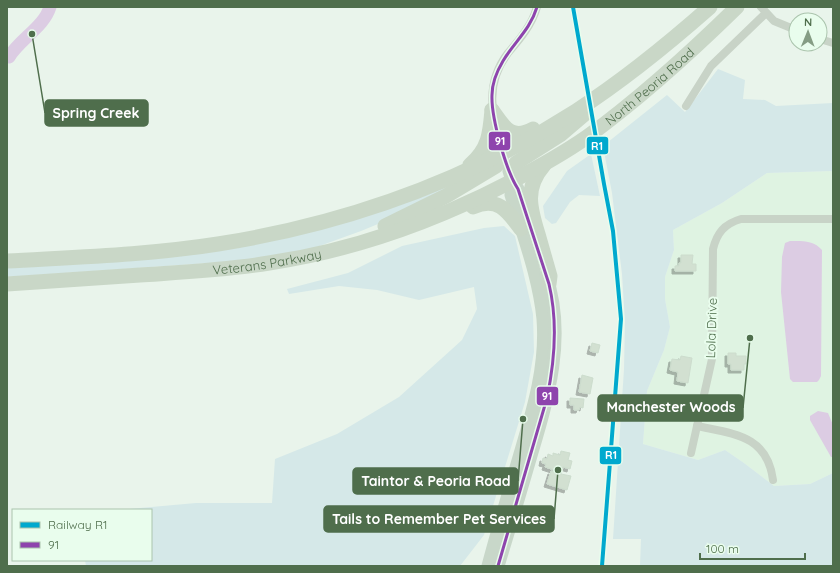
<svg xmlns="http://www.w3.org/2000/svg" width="840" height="573" font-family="Quicksand,sans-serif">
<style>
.residential{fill:#dff3e2}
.green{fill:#d5e8e8}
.water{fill:#dccce3}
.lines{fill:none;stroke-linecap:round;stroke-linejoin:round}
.river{stroke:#dccce3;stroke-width:13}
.building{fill:#d2e0d1;stroke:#ccdccd;filter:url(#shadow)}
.street{stroke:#c8d3c7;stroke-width:8}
.primary{stroke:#c8d7c9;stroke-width:13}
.highway{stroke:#c9d7c7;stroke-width:15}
.bus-1-casing{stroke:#e9fded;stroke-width:6}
.bus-1{stroke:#8e44ad;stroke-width:3}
.rail-1-casing{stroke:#e9fded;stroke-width:7}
.rail-1{stroke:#00a9ce;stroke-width:4}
.labels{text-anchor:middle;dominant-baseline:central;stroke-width:4;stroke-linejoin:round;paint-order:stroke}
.street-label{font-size:13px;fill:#4f6e4c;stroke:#e9fded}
.leader{fill:none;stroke:#4f6e4c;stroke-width:1.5}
.callout-dot{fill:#4f6e4c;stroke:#e9fded;stroke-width:1.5}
.callout{fill:#4f6e4c;stroke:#4f6e4c;stroke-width:1.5}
.callout-label{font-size:14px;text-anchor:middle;font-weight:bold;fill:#fff}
.line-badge{stroke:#e9fded;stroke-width:1.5}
.badge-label{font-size:11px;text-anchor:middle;font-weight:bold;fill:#fff}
</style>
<defs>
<filter id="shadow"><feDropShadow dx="-3" dy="3" stdDeviation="0" flood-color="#0004"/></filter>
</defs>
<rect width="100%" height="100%" fill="#e9f4eb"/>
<polygon class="residential" points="833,171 833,473 810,484 774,486 744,463 725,450 698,460 643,444 647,391 664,350 670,327 665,299 665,277 674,250 673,230 722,203 767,173"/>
<g class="green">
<polygon points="718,69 745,80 743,99 765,100 776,106 833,103 833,171 767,173 722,203 673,230 674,250 665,277 665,299 670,327 664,350 647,391 643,444 698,460 725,450 744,463 774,486 810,484 833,473 833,566 640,566 641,539 613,539 624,369 625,322 622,274 612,193 603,146 667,95 685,112"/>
<polygon points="591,154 600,196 579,195 570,202 556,223 552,224 545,218 543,206 567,171"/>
<polygon points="465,177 395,217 361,231 314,248 253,260 7,277 7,267 181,255"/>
<polygon points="504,226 515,236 533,314 534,352 525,402 484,535 460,566 86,566 85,560 151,560 151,510 77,510 129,509 196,503 272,503 275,459 337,434 399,397 462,340 477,309 474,287 419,300 377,290 339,286 289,294 287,289 348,273 402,246 484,228"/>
</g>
<g class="water">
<path d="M790 241C803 241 813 240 822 250L821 376 819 380 817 382H793L790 379 781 292 782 257 785 243Z"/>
<polygon points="818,411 828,413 833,425 833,457 831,457 810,420 810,416"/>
</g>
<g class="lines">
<path class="river" d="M7 56 9 57C20 39 44 27 50 7"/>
</g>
<g class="building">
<polygon points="681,255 693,255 692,264 696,264 696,271 675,271 675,266 679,266 679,263 681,263"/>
<polygon points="592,343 600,345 598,353 590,351"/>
<polygon points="728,353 736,353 736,356 746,356 746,364 744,364 744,370 731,370 731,364 728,364"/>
<polygon points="681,356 692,358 688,383 677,381 678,372 670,370 672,359 680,360"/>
<polygon points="582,375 593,378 590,394 579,392"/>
<polygon points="570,398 584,399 583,408 580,407 579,410 574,410 574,405 570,405"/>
<polygon points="561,451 570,453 568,460 572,461 570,469 563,467 561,474 571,476 567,490 547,484 551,471 556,472 557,471 545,467 546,464 542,463 543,458 547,459 548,454 553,456 553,453 560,455"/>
</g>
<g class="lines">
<g class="street">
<polyline points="761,7 774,21 796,30"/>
<polyline points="820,39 833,43"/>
<polyline points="686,106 711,66 766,13"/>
<path d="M503 152C493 116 483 86 508 53 520 39 532 25 537 7"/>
<path d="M697 426C734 434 767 435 773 480"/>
<path d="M691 453 712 359 713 249C717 233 724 224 741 219H833"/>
</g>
<g class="primary">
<polyline points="509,171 512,181 518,189 529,222"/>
<path d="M488 566C497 532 507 498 517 464 531 416 547 369 543 319 539 277 523 236 511 195L512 188"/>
<path d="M498 566C509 530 520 494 530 459 548 399 567 336 546 275"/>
</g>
<g class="highway">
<path d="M492 110C504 127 511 141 533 129"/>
<path d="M470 165C489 149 490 133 492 110"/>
<path d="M544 165C524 188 530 208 538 234 542 248 546 262 550 276L549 284"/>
<polyline points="512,181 512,172 516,163 560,135 587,112"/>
<path d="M473 207C497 196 507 210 521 229"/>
<polyline points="385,226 446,196 496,166 501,160"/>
<path d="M7 261C77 257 148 255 218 244 345 224 468 180 576 111 624 80 668 44 710 7"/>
<path id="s1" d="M7 284C51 281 96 278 140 275 184 272 227 270 269 263 355 250 438 220 514 180 539 167 564 153 587 137 642 97 689 54 737 7"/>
</g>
<g class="bus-1-casing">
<path id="bus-1" d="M498 566 547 398C555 360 558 322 549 284L518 189C506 171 491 117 492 95 492 83 497 71 503 61 515 41 530 30 537 7"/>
</g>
<use href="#bus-1" class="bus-1"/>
<g class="rail-1-casing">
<polyline id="rail-1" points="573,7 604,184 613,231 621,319 602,566"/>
</g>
<use href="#rail-1" class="rail-1"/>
</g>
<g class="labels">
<g class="street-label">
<text stroke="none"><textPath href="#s1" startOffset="688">North Peoria Road</textPath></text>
<text stroke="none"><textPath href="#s1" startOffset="261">Veterans Parkway</textPath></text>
<text transform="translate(711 328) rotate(-88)">Lola Drive</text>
</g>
</g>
<path class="leader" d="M32 34L45 113M750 338L743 408M523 419L518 481M558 470L554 519"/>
<g class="callout-dot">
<circle cx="32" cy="34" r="4"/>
<circle cx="750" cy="338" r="4"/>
<circle cx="523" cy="419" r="4"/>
<circle cx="558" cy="470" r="4"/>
</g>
<g class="callout">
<rect x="45" y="100" width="103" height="26" rx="4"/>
<rect x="598" y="395" width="145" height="26" rx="4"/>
<rect x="353" y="468" width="165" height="26" rx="4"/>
<rect x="324" y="506" width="230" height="26" rx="4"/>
</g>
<g class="callout-label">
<text x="96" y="118">Spring Creek</text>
<text x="671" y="412">Manchester Woods</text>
<text x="436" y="486">Taintor &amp; Peoria Road</text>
<text x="439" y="524">Tails to Remember Pet Services</text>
</g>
<g class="line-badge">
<rect x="488" y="131" width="23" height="20" rx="4" fill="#8e44ad"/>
<rect x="586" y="136" width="23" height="19" rx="4" fill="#00a9ce"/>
<rect x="536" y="386" width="23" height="20" rx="4" fill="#8e44ad"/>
<rect x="599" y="446" width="23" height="19" rx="4" fill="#00a9ce"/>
</g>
<g class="badge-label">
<text x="500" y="145">91</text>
<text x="597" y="150">R1</text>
<text x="547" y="400">91</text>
<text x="611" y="459">R1</text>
</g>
<rect width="840" height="573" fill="none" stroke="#4f6e4c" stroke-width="16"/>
<rect x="12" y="509" width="140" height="52" fill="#e9fded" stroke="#abc4ad"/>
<rect x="20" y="522" width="20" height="6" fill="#00a9ce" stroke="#abc4ad"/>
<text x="48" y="529" font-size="12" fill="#4f6e4c">Railway R1</text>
<rect x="20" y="542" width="20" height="6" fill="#8e44ad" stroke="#abc4ad"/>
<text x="48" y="549" font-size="12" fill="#4f6e4c">91</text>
<g transform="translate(808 32) rotate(1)"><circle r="19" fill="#e9fded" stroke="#abc4ad"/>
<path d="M0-3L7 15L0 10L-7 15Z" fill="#859d84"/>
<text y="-6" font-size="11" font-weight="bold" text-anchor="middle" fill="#4f6e4c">N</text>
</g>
<path d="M700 553v6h105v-6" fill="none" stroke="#4f6e4c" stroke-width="2"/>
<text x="706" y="553" font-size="12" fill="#4f6e4c" stroke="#e9fded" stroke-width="3" paint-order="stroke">100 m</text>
</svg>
